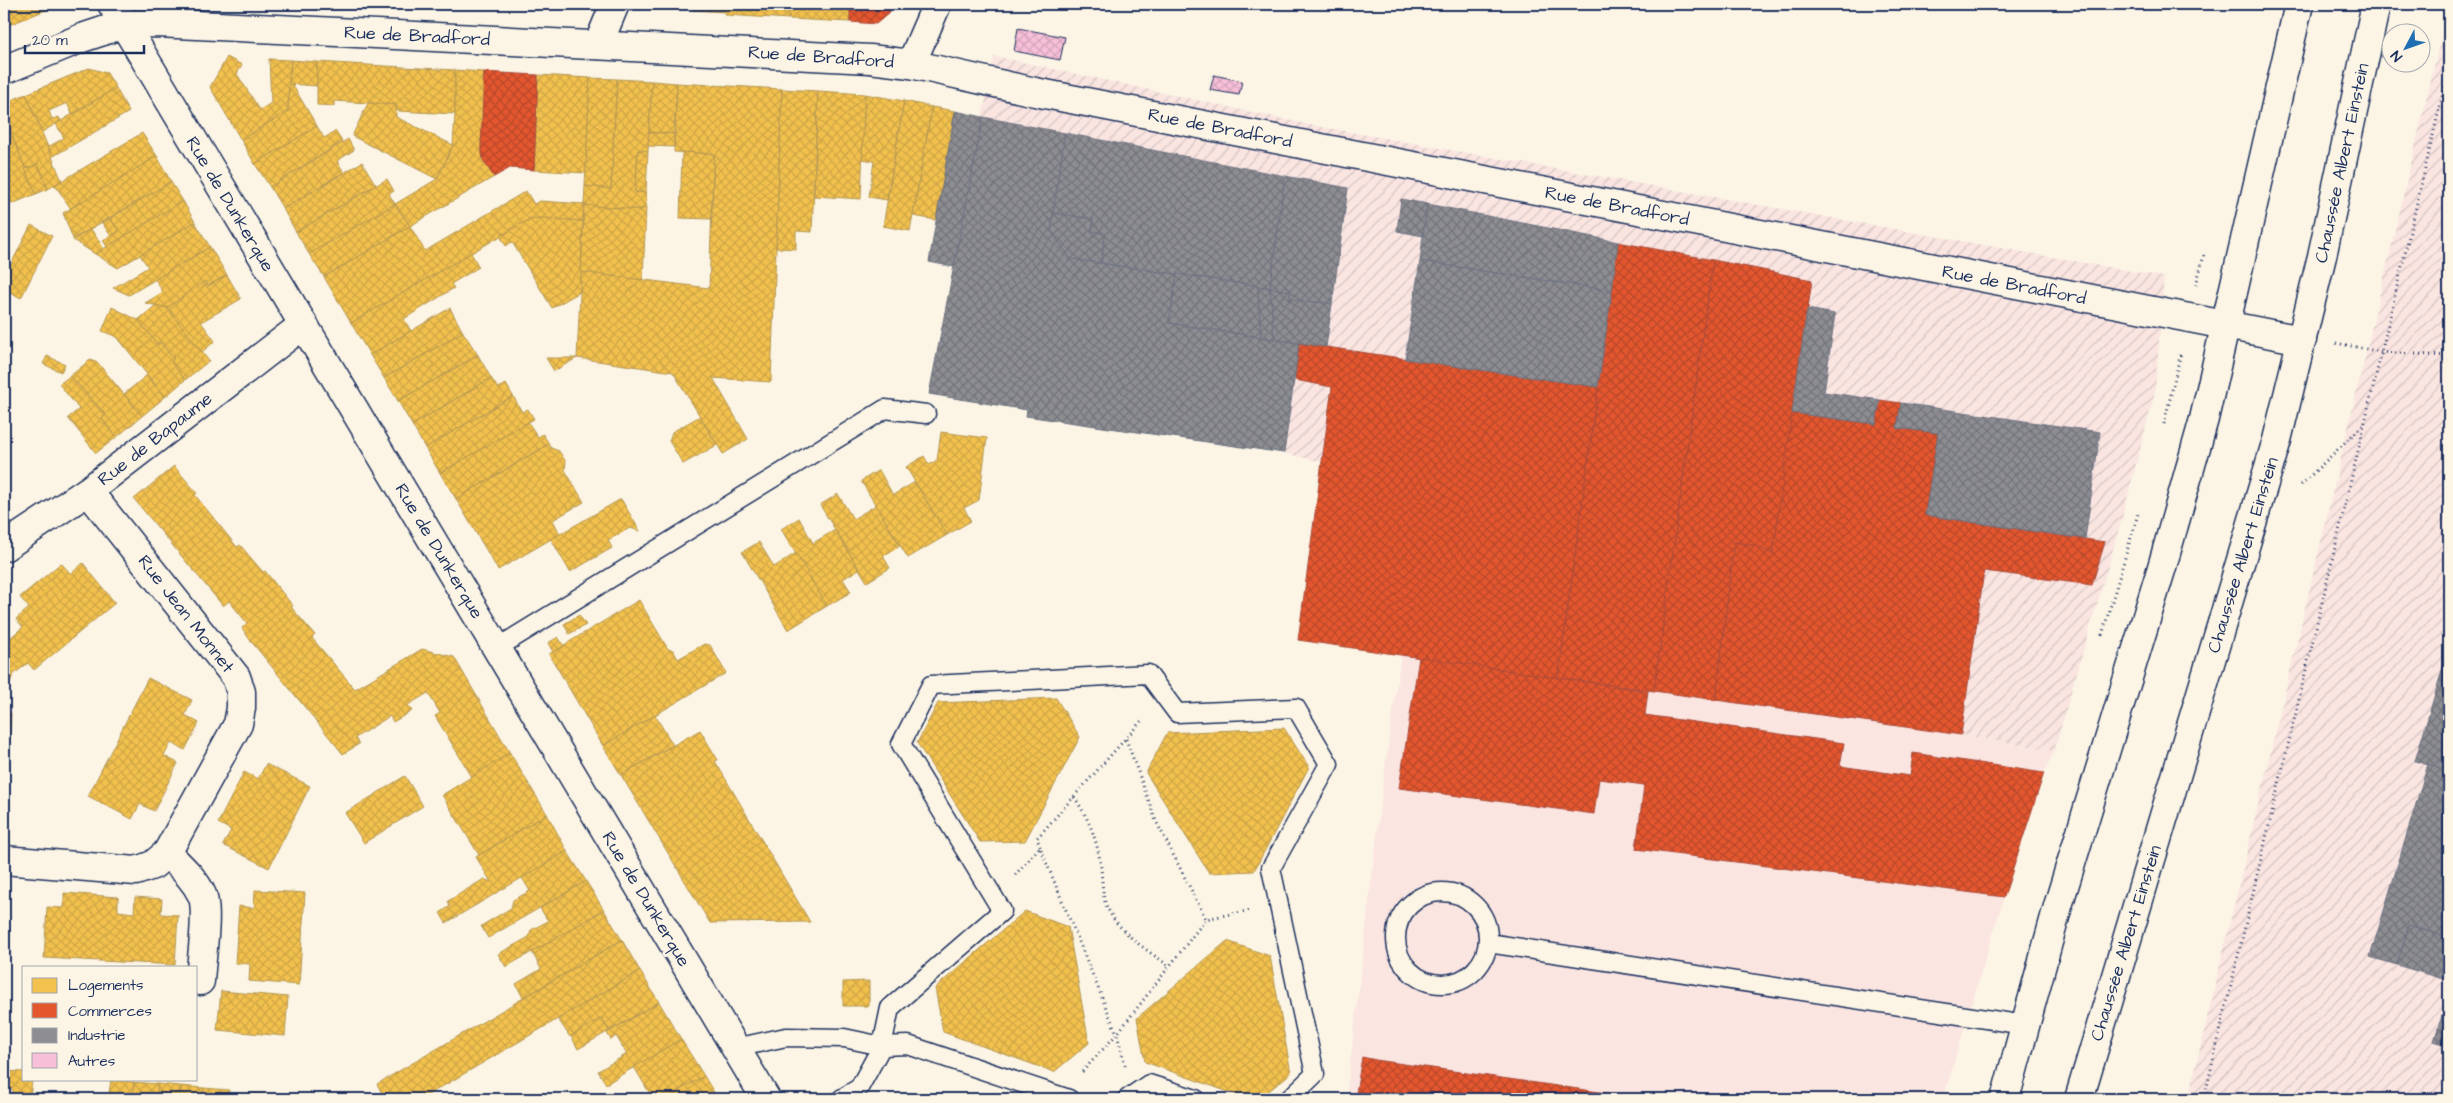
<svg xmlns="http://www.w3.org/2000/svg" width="2453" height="1103" font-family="'Architects Daughter',sans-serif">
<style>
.built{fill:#fae5e1}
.industrial{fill:url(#industrial-furrows)}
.homes{fill:url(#homes-cross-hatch);stroke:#b29553}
.shops{fill:url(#shops-cross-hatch);stroke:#a84b3c}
.industry{fill:url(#industry-cross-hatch);stroke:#6b7182}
.building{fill:url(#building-cross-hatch);stroke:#1b2f5e}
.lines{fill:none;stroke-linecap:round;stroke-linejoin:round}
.lane-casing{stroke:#1b2f5e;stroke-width:21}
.street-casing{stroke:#1b2f5e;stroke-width:31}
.secondary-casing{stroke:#1b2f5e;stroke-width:31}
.primary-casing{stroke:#1b2f5e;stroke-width:31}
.path{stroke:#1b2f5e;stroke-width:3;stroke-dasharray:1 4;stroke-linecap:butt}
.lane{stroke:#fcf5e5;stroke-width:18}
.street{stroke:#fcf5e5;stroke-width:28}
.secondary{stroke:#fcf5e5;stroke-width:28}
.primary{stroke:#fcf5e5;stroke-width:28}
.labels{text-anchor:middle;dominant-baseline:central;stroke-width:5;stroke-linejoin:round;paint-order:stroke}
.street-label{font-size:18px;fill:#1b2f5e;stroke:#fcf5e5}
</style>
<defs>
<pattern id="industrial-furrows" width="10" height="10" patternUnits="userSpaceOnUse" patternTransform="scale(1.25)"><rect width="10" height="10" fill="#fae5e1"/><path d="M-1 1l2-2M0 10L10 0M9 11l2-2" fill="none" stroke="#d6c5c3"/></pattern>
<pattern id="homes-cross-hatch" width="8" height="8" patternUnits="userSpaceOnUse" patternTransform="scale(1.25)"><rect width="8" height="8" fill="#f2c14e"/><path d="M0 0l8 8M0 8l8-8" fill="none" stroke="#cfa646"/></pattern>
<pattern id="shops-cross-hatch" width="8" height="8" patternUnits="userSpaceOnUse" patternTransform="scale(1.25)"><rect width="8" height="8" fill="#e4572e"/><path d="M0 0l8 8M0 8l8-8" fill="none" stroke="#b8482a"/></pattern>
<pattern id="industry-cross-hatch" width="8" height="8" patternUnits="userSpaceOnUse" patternTransform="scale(1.25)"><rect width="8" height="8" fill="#8d8d92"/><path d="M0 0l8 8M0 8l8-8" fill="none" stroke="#72747a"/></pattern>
<pattern id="building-cross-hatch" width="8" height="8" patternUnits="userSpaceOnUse" patternTransform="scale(1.25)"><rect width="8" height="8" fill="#f7c0d8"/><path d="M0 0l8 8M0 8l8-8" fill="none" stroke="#d3a5bc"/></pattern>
</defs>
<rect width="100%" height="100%" fill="#fcf5e5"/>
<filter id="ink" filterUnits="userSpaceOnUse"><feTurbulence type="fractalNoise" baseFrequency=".02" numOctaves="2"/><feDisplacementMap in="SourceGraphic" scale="10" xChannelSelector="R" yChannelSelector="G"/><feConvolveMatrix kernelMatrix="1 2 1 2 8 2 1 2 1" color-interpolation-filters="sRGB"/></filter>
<g filter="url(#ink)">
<polygon class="built" points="1401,655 1961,735 2054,751 2044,773 2004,897 1943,1099 1346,1099 1383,782"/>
<g class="industrial">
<polygon points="2449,4 2449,1099 2188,1099"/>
<polygon points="994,56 1311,125 2164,277 2155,392 2121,522 2054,751 1961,735 1298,640 1322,462 1284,453 1026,416 1027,409 929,394"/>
</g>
<g class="homes">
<polygon points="4,4 52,4 51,8 4,27"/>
<polygon points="693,4 789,4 789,19 725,15 725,12 693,10"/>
<polygon points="789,4 850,4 850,22 789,19"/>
<polygon points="227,57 242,65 237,74 260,110 271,103 269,59 291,60 288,111 241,140 210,87"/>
<polygon points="291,60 317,62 317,86 289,84"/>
<polygon points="317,62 455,70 455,114 397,111 396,105 368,103 334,101 334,106 317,105"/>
<polygon points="89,68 107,73 116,88 72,114 67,103 49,111 52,119 59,117 61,121 42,132 26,94"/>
<polygon points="455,70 484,72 481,146 483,160 494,177 410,226 395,204 437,179 453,145 455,114"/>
<polygon points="538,75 590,78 586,173 534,170"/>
<polygon points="590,78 617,79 611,189 585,186"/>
<polygon points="617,79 652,81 648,151 638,150 635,192 646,192 646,207 641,210 584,205 585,186 611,189"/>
<polygon points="652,81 677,83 674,134 649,132"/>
<polygon points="677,83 782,89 771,382 713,378 748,439 723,454 673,372 577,358 581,272 709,288 714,154 674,152"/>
<polygon points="292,84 317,126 255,164 241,140 288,111 289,86"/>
<polygon points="116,88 129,112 52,157 48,147 64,138 56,124"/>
<polygon points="782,89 818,91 812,232 796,231 796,249 776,248"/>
<polygon points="818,91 865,94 861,199 814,196"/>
<polygon points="26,94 62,181 48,189 38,164 25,169 4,116 4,103"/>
<polygon points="865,94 904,101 887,200 869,197 874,161 862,159"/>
<polygon points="904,101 932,107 910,231 883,226"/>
<polygon points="368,103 396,105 396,117 453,145 437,179 352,136"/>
<polygon points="932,107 955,111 936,220 913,216"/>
<polygon points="4,116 36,194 12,204 4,183"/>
<polygon points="317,126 324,138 336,131 342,142 270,187 255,164"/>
<polygon points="649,132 674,134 674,147 648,146"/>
<polygon points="142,133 157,156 71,209 55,185"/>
<polygon points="348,139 354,150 337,161 344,172 283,209 270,187"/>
<polygon points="638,150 648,151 646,192 635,192"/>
<polygon points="682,152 714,154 711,219 680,218"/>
<polygon points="157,156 171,182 73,239 63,213"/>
<polygon points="362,162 376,185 296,232 283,209"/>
<polygon points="38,164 48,189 36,194 25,169"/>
<polygon points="387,179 394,191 389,194 395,204 309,254 296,232"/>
<polygon points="171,182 183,201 107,247 103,240 119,231 110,218"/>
<polygon points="4,183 12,203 4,206"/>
<polygon points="526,191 534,204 540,201 584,204 583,221 530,219 351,323 324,277 410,226 425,251"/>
<polygon points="183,201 195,222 140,255 118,268 95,254"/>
<polygon points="395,204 410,226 324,277 309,254"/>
<polygon points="584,205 641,210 646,207 643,280 581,272"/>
<polygon points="110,218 119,231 111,236 102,223"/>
<polygon points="540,218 583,221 580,292 552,308 512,242 506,246 500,236 530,219"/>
<polygon points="195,222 210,247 129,295 113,288 148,267 140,255"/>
<polygon points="31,225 52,236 21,298 4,289 4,278"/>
<polygon points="91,229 104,249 95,254 73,240"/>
<polygon points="210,247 227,275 208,286 205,281 167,308 145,303 163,292 155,279"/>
<polygon points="471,253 479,267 451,284 454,288 404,319 411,331 370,355 351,323"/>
<polygon points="227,275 241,299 201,322 215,341 202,352 167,308 205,281 208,286"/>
<polygon points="156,305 167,308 209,361 185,380 171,362 174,359 160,342 158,345 138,320"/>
<polygon points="112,307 138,320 158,345 160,342 174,359 171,362 185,380 165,397 117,337 102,331"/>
<polygon points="450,308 463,332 384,378 370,355"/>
<polygon points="463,332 478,355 398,401 384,378"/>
<polygon points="478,355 491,378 412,425 398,401"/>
<polygon points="47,356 65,364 61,372 43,364"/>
<polygon points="546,358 577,358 554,371"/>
<polygon points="90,360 98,363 142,416 117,437 102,419 106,415 70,376"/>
<polygon points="147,375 165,397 142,416 124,394"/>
<polygon points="70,376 106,415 102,419 117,437 96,453 68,418 79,409 59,384"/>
<polygon points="491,378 498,388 506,384 513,396 425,448 412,425"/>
<polygon points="513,396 522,412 528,409 534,419 440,473 425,448"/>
<polygon points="700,416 717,445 683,464 669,441 672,432"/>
<polygon points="528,422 538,437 543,434 549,444 456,499 440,473"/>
<polygon points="941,432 987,438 979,500 964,508 971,521 947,535 906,467 924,456 929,465 937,460"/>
<polygon points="549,444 551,448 559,451 566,462 565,470 584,502 553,520 560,534 498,570 456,499"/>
<polygon points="174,466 197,493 195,495 237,547 240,545 263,572 265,571 293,606 291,607 315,635 312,638 355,689 422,649 454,657 510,753 472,777 435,716 440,713 428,693 408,705 412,711 393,722 390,716 355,738 359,744 343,754 250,640 242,628 247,623 229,601 223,606 134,499"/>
<polygon points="879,470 893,495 915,482 947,535 908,558 861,481"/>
<polygon points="838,494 853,519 876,505 900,546 883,556 890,568 867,582 820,505"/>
<polygon points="621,499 640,531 630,528 608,540 612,548 570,572 551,539"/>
<polygon points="799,518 813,543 835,530 859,569 843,579 851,592 827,606 781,529"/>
<polygon points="759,542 774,567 796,553 827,606 788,630 742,552"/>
<polygon points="61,563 71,574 83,563 115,603 34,670 28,663 14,674 4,694 4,631 10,638 23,627 16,619 29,608 20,597"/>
<polygon points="639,600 668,649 673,650 678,659 704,644 710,645 726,673 603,746 549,654"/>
<polygon points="579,615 586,625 569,634 564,624"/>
<polygon points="558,637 564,646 553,652 548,643"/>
<polygon points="148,678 192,700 185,715 199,723 185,750 171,743 164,756 178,763 154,811 140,804 132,819 88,796"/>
<polygon points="1056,698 1080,737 1025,841 980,842 917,743 938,703"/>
<polygon points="4,712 11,713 4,818"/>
<polygon points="655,715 673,745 621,775 603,746"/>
<polygon points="1284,728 1309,767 1254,871 1209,873 1146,773 1167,733"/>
<polygon points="700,730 718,760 715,761 810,922 710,923 621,775"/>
<polygon points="510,753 547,814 479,855 442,795"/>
<polygon points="266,764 310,786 269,868 223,845 231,830 218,823 244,772 258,779"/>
<polygon points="405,776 423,806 364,843 345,813"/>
<polygon points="547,814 567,851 446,923 440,913 450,906 448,901 484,879 491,882 476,857"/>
<polygon points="567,851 586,881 488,938 481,926 511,908 513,900 530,891 522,878"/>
<polygon points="586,881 604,910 506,967 498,954 529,937 531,930 548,921 540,908"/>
<polygon points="255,890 305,893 299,985 249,981 250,964 235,963 239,906 254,908"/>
<polygon points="64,893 118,897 118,911 134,913 135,897 162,899 161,914 178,915 175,965 44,958 47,907 64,908"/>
<polygon points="604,910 622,940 523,998 516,984 541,969 532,952"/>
<polygon points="1025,911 1068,927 1089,1043 1054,1072 943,1032 935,988"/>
<polygon points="622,940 640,971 421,1099 385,1099 377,1084"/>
<polygon points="1227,941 1270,956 1291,1073 1259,1099 1248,1099 1145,1062 1137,1018"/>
<polygon points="640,971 659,1002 609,1031 602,1018 570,1037 558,1019"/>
<polygon points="869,981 869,1006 843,1006 843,982"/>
<polygon points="221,991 288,997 285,1036 217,1030"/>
<polygon points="659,1002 681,1039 606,1084 598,1071 627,1054 616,1036 611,1040 607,1033"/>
<polygon points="602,1018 609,1031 578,1049 571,1036"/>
<polygon points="681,1039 704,1076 664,1099 653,1099 634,1067"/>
<polygon points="4,1071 24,1072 24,1079 32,1079 30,1099 12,1099 13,1089 4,1089"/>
<polygon points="704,1076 718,1099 664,1099"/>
<polygon points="111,1080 134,1082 133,1099 108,1099"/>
<polygon points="134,1082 158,1084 156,1099 133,1099"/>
<polygon points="158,1084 181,1086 179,1099 156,1099"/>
<polygon points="181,1086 204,1088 203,1099 179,1099"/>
<polygon points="204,1088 229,1090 228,1099 203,1099"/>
<polygon points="252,1093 276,1095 276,1099 251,1099"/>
<polygon points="276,1095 299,1097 299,1099 276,1099"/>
</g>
<g class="shops">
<polygon points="850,4 893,4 889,13 876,24 850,22"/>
<polygon points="484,72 538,75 534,170 510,168 494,177 483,160 481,146"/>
<polygon points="1618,242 1713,260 1654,691 1558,678"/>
<polygon points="1713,260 1812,280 1773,554 1756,546 1734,542 1716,700 1654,691"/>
<polygon points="1299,343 1598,387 1558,678 1298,640 1332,387 1295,380"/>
<polygon points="1880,400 1901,403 1897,428 1938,433 1925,515 2105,542 2092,585 1984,571 1961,735 1716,700 1734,542 1756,546 1773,554 1792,413 1876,424"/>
<polygon points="1419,657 1648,691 1645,715 1844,743 1840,766 1910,776 1913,753 2044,773 2004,897 1636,849 1644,785 1599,779 1594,814 1399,788"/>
<polygon points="1362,1057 1376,1060 1648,1099 1355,1099"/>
</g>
<g class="industry">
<polygon points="955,111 983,117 954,267 929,262"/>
<polygon points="983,117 1065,133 1051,231 1071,259 1177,274 1169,323 1299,343 1284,453 1026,416 1027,410 929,394"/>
<polygon points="1065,133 1285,176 1270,288 1101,263 1105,234 1092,231 1093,219 1053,213"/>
<polygon points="1285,176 1348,188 1332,304 1290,299 1290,291 1270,288"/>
<polygon points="1401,199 1427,204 1423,236 1397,231"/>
<polygon points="1427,204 1618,242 1612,291 1420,261"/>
<polygon points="1053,213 1093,219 1092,231 1105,234 1101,263 1071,259 1051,231"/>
<polygon points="1420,261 1612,291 1598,387 1405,359"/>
<polygon points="1177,274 1258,286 1261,337 1169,323"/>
<polygon points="1258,286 1270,288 1274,339 1261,337"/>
<polygon points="1270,288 1290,291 1290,299 1332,304 1326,347 1274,339"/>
<polygon points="1807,309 1835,314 1824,392 1880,400 1876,424 1792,413"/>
<polygon points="1901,403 2100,432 2085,539 1925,515 1938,433 1897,428"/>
<polygon points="2449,647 2449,767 2448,771 2415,761"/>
<polygon points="2428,764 2448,771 2449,767 2449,938 2409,925 2397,965 2370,957"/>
<polygon points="2409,925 2449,938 2449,981 2397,965"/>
<polygon points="2445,1006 2449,1008 2449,1046 2434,1041"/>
</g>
<g class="building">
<polygon points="1018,28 1065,37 1060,60 1014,51"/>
<polygon points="1214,75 1242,81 1239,95 1210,90"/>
</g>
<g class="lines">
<g class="lane-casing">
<g id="lane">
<polyline points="497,648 885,409 926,414"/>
<circle cx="1442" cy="938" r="46"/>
<polyline points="1488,943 2025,1025"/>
<polyline points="735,1048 786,1037 844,1038 882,1046 859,1088 841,1099"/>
<polyline points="1069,1099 908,1045 882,1046 890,1008 1002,911 901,744 931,685 1148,674 1177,713 1296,708 1329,764 1271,868 1315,1074 1289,1099"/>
<polyline points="1127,1099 1149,1084 1196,1099"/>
</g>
</g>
<g class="street-casing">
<g id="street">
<polyline points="598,45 615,4"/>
<polyline points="911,64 937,4"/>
<polyline points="4,70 82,38 124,24 157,23 870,59 911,64 1035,92 2302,340"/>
<polyline points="4,547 88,491 303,325"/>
<path d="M167 853C180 866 194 878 202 895 209 910 201 962 200 981"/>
<polyline points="4,860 136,871 153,865 167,853 238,724 241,708 241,692 236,677 88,491"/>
</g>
</g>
<g class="secondary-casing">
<polyline id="secondary" points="112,4 766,1099"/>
</g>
<g class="primary-casing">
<g id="primary">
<polyline points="2005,1099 2058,906 2162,567 2204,419 2299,4"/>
<polyline points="2079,1099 2277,440 2322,256 2376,4"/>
</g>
</g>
<g class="path">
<polyline points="2196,285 2204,255"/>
<polyline points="2336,343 2381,352 2449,356"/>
<polyline points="2164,424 2181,352"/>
<polyline points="2301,485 2365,423"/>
<polyline points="2102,635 2138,514"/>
<polyline points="1126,739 1156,821 1206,919"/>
<path d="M1074 797C1089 818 1098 842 1101 868 1102 879 1102 890 1105 902 1115 931 1146 949 1169 966"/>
<polyline points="1040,847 1037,838 1143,719"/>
<polyline points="1015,875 1040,847 1117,1034 1082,1072"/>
<polyline points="1125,1065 1117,1034 1206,919 1251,910"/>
<polyline points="2204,1099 2449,68"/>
</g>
<use href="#lane" class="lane"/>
<use href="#street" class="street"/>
<use href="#secondary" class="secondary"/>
<use href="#primary" class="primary"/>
</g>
</g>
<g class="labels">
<g class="street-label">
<text transform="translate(417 36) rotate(3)">Rue de Bradford</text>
<text transform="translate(821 57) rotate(4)">Rue de Bradford</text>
<text transform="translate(1220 128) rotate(11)">Rue de Bradford</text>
<text transform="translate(2342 163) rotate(-78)">Chaussée Albert Einstein</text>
<text transform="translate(230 204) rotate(59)">Rue de Dunkerque</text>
<text transform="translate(1617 206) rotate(11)">Rue de Bradford</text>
<text transform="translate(2014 285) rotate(11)">Rue de Bradford</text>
<text transform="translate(155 439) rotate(-38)">Rue de Bapaume</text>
<text transform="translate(439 551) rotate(59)">Rue de Dunkerque</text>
<text transform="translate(2243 555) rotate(-73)">Chaussée Albert Einstein</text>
<text transform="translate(186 614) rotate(52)">Rue Jean Monnet</text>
<text transform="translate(646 899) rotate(59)">Rue de Dunkerque</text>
<text transform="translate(2126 943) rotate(-73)">Chaussée Albert Einstein</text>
</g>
</g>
<rect width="2453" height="1103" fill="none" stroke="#fcf5e5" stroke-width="20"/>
<rect x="10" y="10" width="2433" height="1083" fill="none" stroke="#1b2f5e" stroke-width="2" filter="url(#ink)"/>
<rect x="22" y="966" width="175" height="115" fill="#fcf5e5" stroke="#a2a6af"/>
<rect x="32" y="978" width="25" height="15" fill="#f2c14e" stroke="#a2a6af"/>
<text x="68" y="990" font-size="15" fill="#1b2f5e">Logements</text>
<rect x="32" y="1003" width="25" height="15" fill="#e4572e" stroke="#a2a6af"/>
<text x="68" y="1016" font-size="15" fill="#1b2f5e">Commerces</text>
<rect x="32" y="1028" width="25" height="15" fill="#8d8d92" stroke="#a2a6af"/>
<text x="68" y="1040" font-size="15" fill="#1b2f5e">Industrie</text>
<rect x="32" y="1053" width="25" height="15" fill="#f7c0d8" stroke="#a2a6af"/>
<text x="68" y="1066" font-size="15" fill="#1b2f5e">Autres</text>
<g transform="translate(2406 48) rotate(229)"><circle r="24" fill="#fcf5e5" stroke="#a2a6af"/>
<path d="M0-4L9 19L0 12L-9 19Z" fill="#1f6fb2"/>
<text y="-8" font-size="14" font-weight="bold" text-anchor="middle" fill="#1b2f5e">N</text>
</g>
<path d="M25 45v8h119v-8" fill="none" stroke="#1b2f5e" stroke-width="2.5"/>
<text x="32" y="45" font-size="15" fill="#1b2f5e" stroke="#fcf5e5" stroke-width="4" paint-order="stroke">20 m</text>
</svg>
